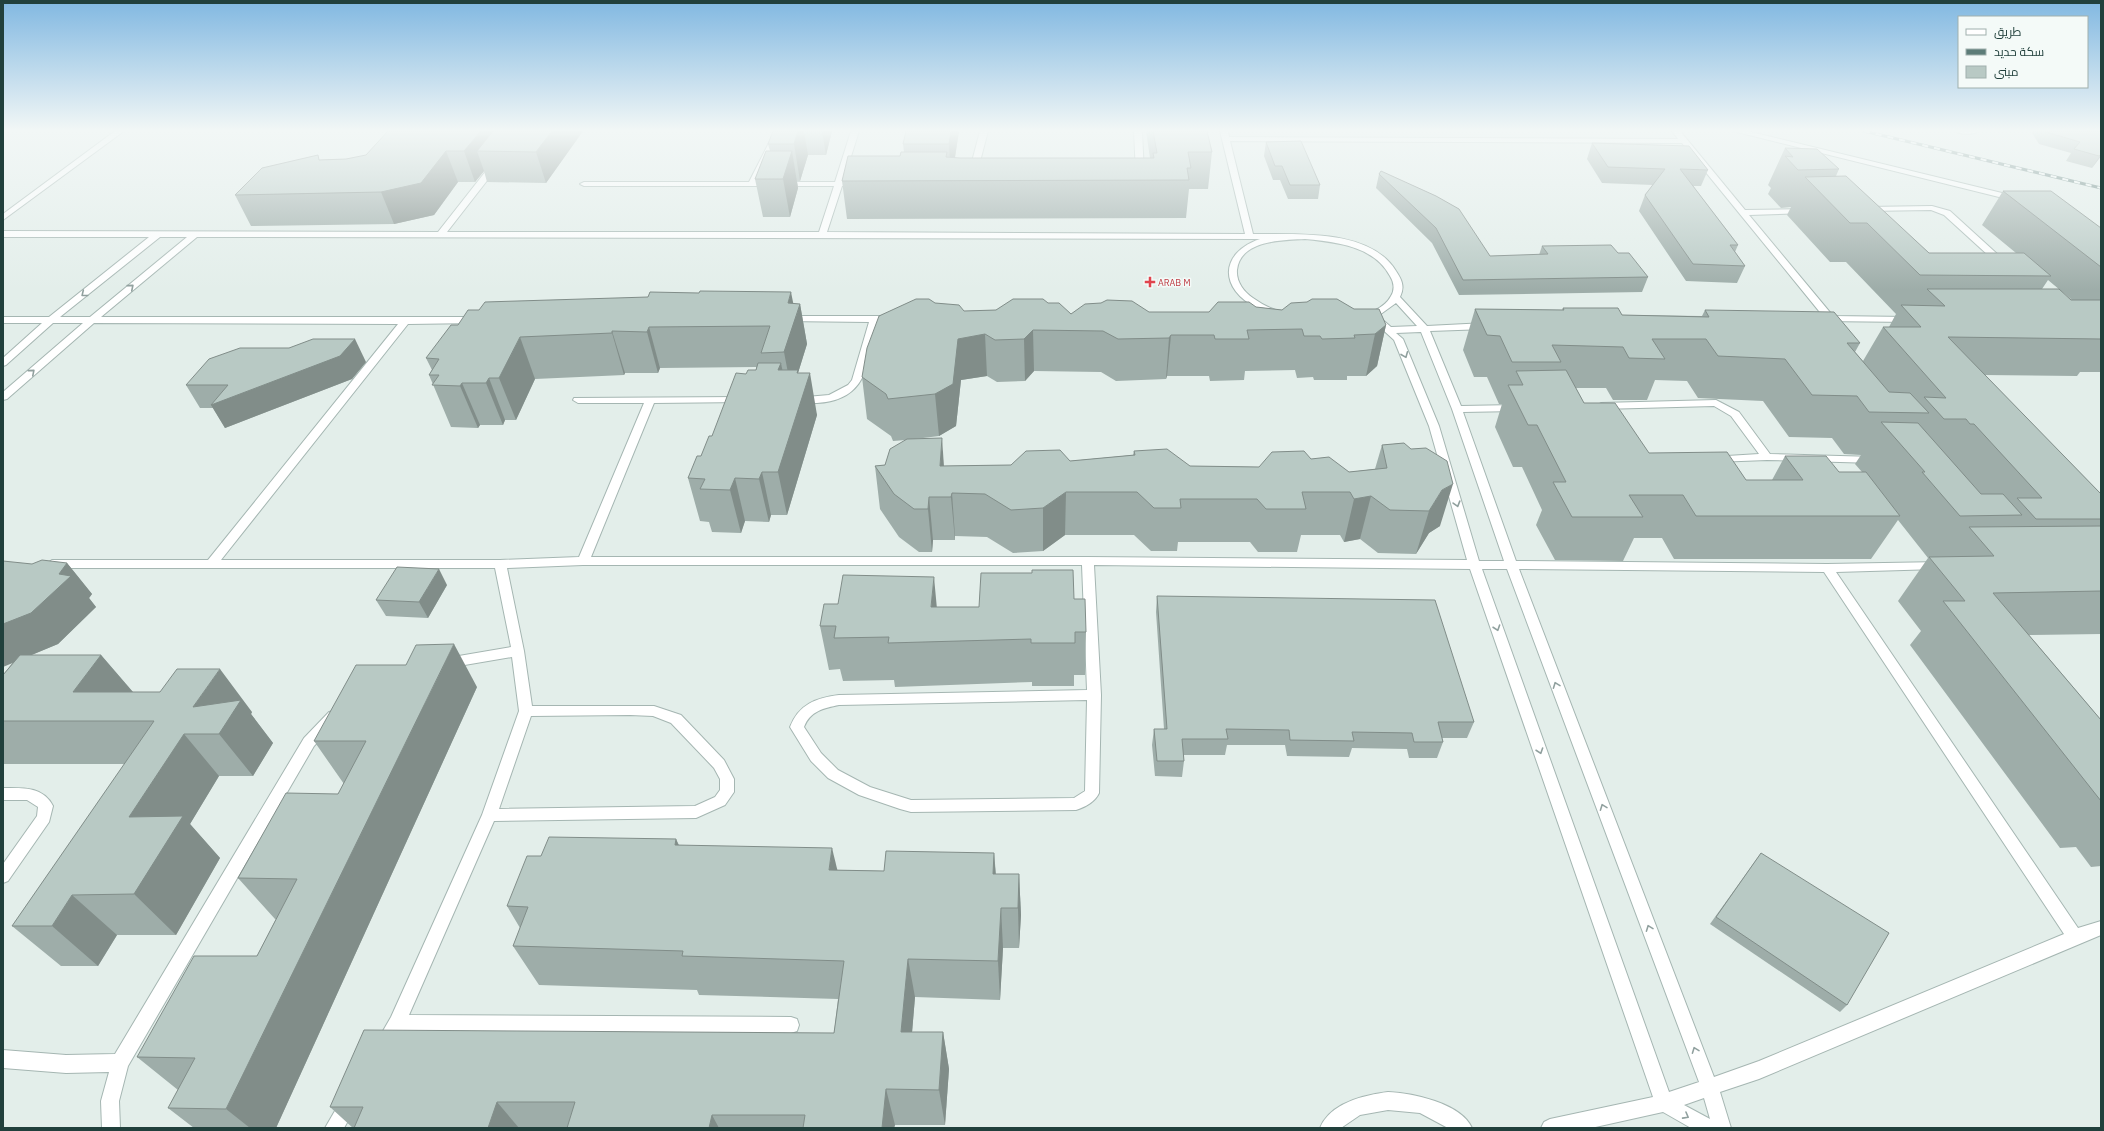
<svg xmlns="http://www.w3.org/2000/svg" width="2104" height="1131" font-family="'IBM Plex Sans',Cairo,sans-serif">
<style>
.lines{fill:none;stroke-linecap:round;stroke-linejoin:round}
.minor-casing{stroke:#a5b6b2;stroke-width:2}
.tertiary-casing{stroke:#a5b6b2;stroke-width:2}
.minor{fill:#fff;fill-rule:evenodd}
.tertiary{fill:#fff;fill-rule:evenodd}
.rail-casing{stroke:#5c7c78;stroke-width:3}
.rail{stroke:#f4faf8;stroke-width:2;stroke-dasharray:6;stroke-linecap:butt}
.wall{fill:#9eada9;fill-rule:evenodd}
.shaded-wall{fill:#818d89}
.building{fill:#b8c9c4;stroke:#818d89}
.oneway{stroke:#90a09e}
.health-dot{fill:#e0444e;stroke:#f4faf8;stroke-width:1.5}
.labels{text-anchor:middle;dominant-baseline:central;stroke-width:3;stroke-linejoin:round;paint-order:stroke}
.far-health-label{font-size:9px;fill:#be3a42;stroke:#f4faf8;text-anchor:start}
</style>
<rect width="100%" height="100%" fill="#e3eeea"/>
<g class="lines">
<g class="minor-casing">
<g id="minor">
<polygon points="115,131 124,131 3,220 3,214"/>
<path d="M775 131H783L757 182H835L851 131H859L843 182H859L863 184 859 186H842L827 232 1245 234 1220 131H1228L1229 137 1678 139 1672 131H1680L1745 210 1809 209 1810 211 1806 213 1749 215 1833 316 1908 317 1913 320 1911 322 1821 321 1819 319 1823 316 1682 143 1230 141 1253 234C1296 235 1370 228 1396 271 1402 280 1405 287 1400 297L1427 326 1486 323 1491 326 1486 329 1430 331 1461 406 1516 405 1521 408 1516 411 1463 412 1516 561 1827 564 1942 562 1944 565 1942 568 1938 569 1836 572 2078 928 2101 921V935L1759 1079 1720 1092 1731 1128H1691L1663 1112 1591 1128H1541L1544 1122 1550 1119 1653 1097 1470 569 1094 565 1101 695 1099 793C1095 802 1085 807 1076 810L911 812 900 809 859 795 828 778 811 761 790 727C799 704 816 698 839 695L1087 690 1082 565H583L507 568 524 651 532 706H654L681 715 724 760 734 779V792L725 805 696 818 494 821 409 1015 791 1017 797 1019 799 1025 797 1031 791 1033 402 1031 391 1049 385 1051 379 1049 376 1043 391 1017 482 815 519 711 512 657 447 668 442 666 440 663 442 660 447 658 511 647 495 568H52L46 564 52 560H208L398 324 94 323 7 399 3 400V392L83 323H53L6 365 3 366V358L42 323H3V317H49L149 237H3V231L438 232 493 162H496L500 164 447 232H819L834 186H584L580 184 584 182H749ZM160 237H187L90 317H60ZM197 237 1260 239C1219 253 1219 289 1257 308 1291 325 1334 329 1370 318L1394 340 1429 426 1467 560 1088 557H591L654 403 745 402 746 400 741 397 574 398 573 400 578 403H644L579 557 500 560H221L408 324 477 323 482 320 477 317H101ZM1305 239C1336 242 1374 246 1390 276 1394 282 1395 290 1391 296 1383 311 1362 316 1346 318 1314 321 1279 317 1253 298 1244 292 1236 282 1237 270 1240 240 1283 240 1305 239ZM1396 303 1417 326 1391 327 1378 316ZM1421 332 1452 409 1504 561H1479L1439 426 1403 339 1396 333ZM1482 569H1507L1699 1082 1669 1092ZM1519 569 1824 572 2064 934 1759 1061 1714 1077ZM1087 700 1085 791 1074 798 911 800 870 787 838 770 821 753 804 727C810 711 824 708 839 705ZM630 715 653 716 671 723 714 768 720 779V790L715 797 695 806 499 809 531 716ZM1704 1098 1710 1119 1684 1105Z"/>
<polygon points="980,131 988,131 977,173 973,175 969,173"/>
<polygon points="1134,131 1142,131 1144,174 1140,176 1136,174"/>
<polygon points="1733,131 1747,131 2002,193 2019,200 2015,202 1999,197"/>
<path d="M1955 131H1979C1973 135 1961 135 1955 131Z"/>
<polygon points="1932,206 1950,211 2006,262 2006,266 2000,266 1944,215 1931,210 1866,211 1862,209 1866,207"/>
<path d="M786 316H893L898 319 893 322H879C867 362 869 400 817 403 810 403 798 405 794 400L795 398 829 395 848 385 852 380 869 322 783 321V317Z"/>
<polygon points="1716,400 1739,412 1770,454 1875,457 1880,460 1875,463 1767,460 1715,462 1711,461 1710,459 1711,457 1759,454 1731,416 1714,406 1601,409 1596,406 1601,403"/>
<polygon points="334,711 339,712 341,716 339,720 314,746 128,1066 119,1101 120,1128 102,1128 101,1101 109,1072 66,1073 3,1068 3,1050 66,1055 115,1054 304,738 329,712"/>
<path d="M3 788C22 788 43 786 53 806L49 822 8 881 3 883V864L37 816 38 807 27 800H3Z"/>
<polygon points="349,1094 355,1097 358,1103 344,1128 325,1128 343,1097"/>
</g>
</g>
<g class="tertiary-casing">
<path id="tertiary" d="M1388 1092C1412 1093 1461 1103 1472 1128H1448L1420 1113 1388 1110 1360 1115 1341 1128H1320C1330 1103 1364 1095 1388 1092Z"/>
</g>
<use href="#minor" class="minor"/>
<use href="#tertiary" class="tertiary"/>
<g class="rail-casing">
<polyline id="rail" points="1864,131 2101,188"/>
</g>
<use href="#rail" class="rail"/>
</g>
<g class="wall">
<polygon points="583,131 546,183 487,182 484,171 475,182 458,182 434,215 394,224 251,226 235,195 319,160 346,159"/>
<polygon points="773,131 832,131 826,155 808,155 800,181 797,181 798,188 790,217 763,217 755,179 770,151 768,144"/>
<polygon points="959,131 955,158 1150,158 1146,131 1207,131 1212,152 1208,189 1189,189 1186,218 847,219 842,181 900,156 904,152 903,144"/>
<polygon points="2031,131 2101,131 2101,156 2092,168 2066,161 2071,153 2039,144"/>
<polygon points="1266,142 1320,185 1318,199 1288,199 1280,180 1273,180 1264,156"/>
<polygon points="1592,143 1708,170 1701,186 1693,186 1738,245 1735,252 1745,266 1737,283 1686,281 1639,211 1645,195 1653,185 1602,183 1587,159"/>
<path d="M1785 148 1839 169 1836 176 1929 253H2016L1982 225 2003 191 2101 228V372H2080L2077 376 1984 375 2101 494V634L2029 635 2101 720V866L2091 867 2076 847 2060 848 1910 645 1921 631 1898 601 1928 558 1898 520 1871 559H1674L1662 538H1634L1623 561 1555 560 1536 525 1542 510 1522 467H1513L1495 427 1502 404H1499L1487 377H1474L1463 350 1475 309 1562 310 1563 308 1622 315 1702 316 1705 310 1860 343 1855 352 1863 361 1883 327H1889L1896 314 1846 262H1830L1787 215 1791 207 1781 208 1768 194 1771 188 1768 185ZM2048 280 2072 300 2042 289ZM1655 380 1687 381 1698 398 1763 401 1789 437 1832 438 1844 454 1861 455 1855 464 1862 472H1839L1785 456 1772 480H1746L1649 453 1584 403 1576 388H1606L1613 400H1647Z"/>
<polygon points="1379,174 1490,256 1539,255 1542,246 1618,253 1648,277 1642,292 1459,295 1432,243 1376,188"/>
<polygon points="935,303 964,311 996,310 1048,303 1071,314 1149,312 1209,312 1256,307 1282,310 1354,309 1386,325 1377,366 1366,376 1347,376 1347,380 1314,380 1313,377 1297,378 1295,370 1245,371 1244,380 1210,381 1209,376 1167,376 1166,379 1116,381 1101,372 1034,371 1025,381 997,382 987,376 961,380 956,426 939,436 915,439 944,466 1011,465 1070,461 1133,455 1134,451 1190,466 1259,467 1311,459 1349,472 1375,469 1382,445 1404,443 1440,526 1429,533 1416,554 1378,553 1360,539 1344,542 1340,535 1301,535 1297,552 1258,552 1250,542 1178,542 1177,551 1151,551 1134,535 1065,535 1043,551 1013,553 987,537 955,536 955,540 933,540 932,552 919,552 899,537 880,509 875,466 885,465 906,440 893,441 891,436 867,419 862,377"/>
<polygon points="793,304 800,304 807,344 798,373 817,415 787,515 771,515 769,522 745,521 741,533 712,532 709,522 700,521 688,478 701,456 746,374 756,370 756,367 660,368 658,373 625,373 624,375 535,379 516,420 505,420 503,425 480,425 478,428 451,427 429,375 432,370 426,358 458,325"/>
<polygon points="366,362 352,379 225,428 213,408 200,408 186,385"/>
<polygon points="67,563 92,594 89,598 96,607 58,644 31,655 101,655 133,692 252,712 251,714 273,743 253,776 219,776 190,824 220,858 176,935 117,935 98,966 61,966 12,926 125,764 3,764 3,675 13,662 32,564"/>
<polygon points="447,585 428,618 386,616 376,600"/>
<polygon points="1157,596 1474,722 1467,738 1442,738 1443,742 1437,758 1409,758 1407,749 1352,748 1349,757 1287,756 1285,745 1227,745 1225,755 1184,755 1184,761 1182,777 1155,776 1152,745 1154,729 1164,729 1156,612"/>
<polygon points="1074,599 1086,632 1085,675 1074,675 1074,686 1032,686 1032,682 895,687 894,680 843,681 840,669 829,670 820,626 937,607 979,607"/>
<polygon points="477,687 276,1128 194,1128 168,1108 178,1090 137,1057 257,956 276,919 275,919 238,878 338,794 344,784 314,741"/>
<polygon points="676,839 679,845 837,870 884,871 994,853 996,874 1019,874 1021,915 1019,948 1003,948 1000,1000 915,997 912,1032 943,1032 949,1069 945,1125 895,1125 894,1128 353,1128 330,1107 834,1033 838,999 699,995 697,990 539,985 513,946 520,928 507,906 541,856"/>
<polygon points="1761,853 1847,1005 1840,1012 1710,924"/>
</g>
<g class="shaded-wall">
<polygon points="481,131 515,131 477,151 484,171 475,182 464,151"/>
<polygon points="552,131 583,131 546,183 536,152"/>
<polygon points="798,131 804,131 808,155 800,181 794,144"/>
<polygon points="822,131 832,131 826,155"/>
<polygon points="951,131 959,131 951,182 949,144"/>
<polygon points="446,151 458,182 434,215 394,224 381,192"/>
<polygon points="792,151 798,188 790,217 783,179"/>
<polygon points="2101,154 2101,156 2092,168"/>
<polygon points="791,292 796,317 800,304 807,344 798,373 810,373 817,415 787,515 778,472 792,394 784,352 788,303"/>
<polygon points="1386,325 1377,366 1366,376 1375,334"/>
<polygon points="649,327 660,368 658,373 647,332"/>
<polygon points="1033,330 1034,371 1025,381 1024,339"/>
<polygon points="612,331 625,373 624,375 612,333"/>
<polygon points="985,334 987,376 961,380 956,426 939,436 935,394 958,339"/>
<polygon points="1171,335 1167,376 1166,379 1169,338"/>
<polygon points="520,337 535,379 516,420 499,378"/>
<polygon points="355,339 366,362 352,379 225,428 211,405"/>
<polygon points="781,363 789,404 778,370"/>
<polygon points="489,378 505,420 503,425 486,383"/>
<polygon points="462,383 480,425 478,428 460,386"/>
<polygon points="942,438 945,481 940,466"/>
<polygon points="762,472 771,515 769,522 759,479"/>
<polygon points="735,478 745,521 741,533 730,490"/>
<polygon points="1453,484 1440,526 1429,533 1416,554 1429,511 1442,490"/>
<polygon points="1066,492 1065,535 1043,551 1043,508"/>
<polygon points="952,493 955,536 955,540 951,497"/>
<polygon points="1371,496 1360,539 1344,542 1354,499"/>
<polygon points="929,497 933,540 932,552 928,509"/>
<polygon points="67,563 92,594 89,598 96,607 58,644 3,667 3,624 59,574"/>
<polygon points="439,569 447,585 428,618 419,602"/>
<polygon points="934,577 938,620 931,607"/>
<polygon points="454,644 477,687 276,1128 250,1128 226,1109"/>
<polygon points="101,655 138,698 73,692"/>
<polygon points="220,669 252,712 251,714 273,743 253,776 219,734 193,707"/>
<polygon points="184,734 219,776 190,824 220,858 176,935 134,894 129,817"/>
<polygon points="676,839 693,881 675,845"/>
<polygon points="832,848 842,889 829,870"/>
<polygon points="994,853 997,894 993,874"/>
<polygon points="1019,874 1021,915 1019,948 1018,908"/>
<polygon points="72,895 117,935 98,966 52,926"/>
<polygon points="1001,908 1003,948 1000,1000 998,961"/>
<polygon points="908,959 915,997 909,1069 901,1032"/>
<polygon points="943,1032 949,1069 945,1125 939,1090"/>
<polygon points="886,1089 895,1125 894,1128 882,1128"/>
<polygon points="497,1102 519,1128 488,1128"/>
<polygon points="712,1115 719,1128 709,1128"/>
</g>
<g class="building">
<polygon points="388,131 481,131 464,151 446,151 421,183 381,192 235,195 262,168 318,155 319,160 346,159 366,155"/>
<polygon points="493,131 552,131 536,152 477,151"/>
<polygon points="773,131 798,131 794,144 768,144"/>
<polygon points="906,131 951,131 949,144 903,144"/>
<polygon points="1153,131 1207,131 1212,152 1188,152 1191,168 1187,168 1189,180 842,181 848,156 900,156 901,152 947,152 946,157 960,158 1154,158 1153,153 1157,153"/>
<polygon points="2045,131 2101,131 2101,154 2099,156 2074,149 2080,142 2046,132"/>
<polygon points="1301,141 1320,185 1290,185 1282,166 1275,166 1266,142"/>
<polygon points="1592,143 1689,146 1708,170 1680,169 1738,245 1730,245 1745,266 1693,264 1645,195 1665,169 1608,167"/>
<polygon points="1785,148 1817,149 1839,169 1798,170 1785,156 1793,157"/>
<polygon points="766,151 792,151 783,179 755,179"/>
<polygon points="1381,171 1436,196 1459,209 1490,256 1548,254 1542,246 1611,245 1618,253 1629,253 1648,277 1463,280 1436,228 1379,174"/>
<polygon points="1846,176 1929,253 2024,253 2051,276 1920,275 1867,223 1850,223 1805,177"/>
<polygon points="2003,191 2051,191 2101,228 2101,267"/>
<polygon points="1927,289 2059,289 2071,300 2101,300 2101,335 2100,335 2101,336 2101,339 1948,337 2101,494 2101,519 2036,519 2017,498 2042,498 1974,424 1970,424 1966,419 1944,419 1924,397 1946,398 1883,327 1921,327 1901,305 1945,306"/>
<polygon points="700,291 791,292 788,303 800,304 784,352 761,353 770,326 649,327 647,332 612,331 612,333 520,337 499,378 489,378 486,383 462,383 460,386 432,385 439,375 429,375 439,359 426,358 451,325 458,325 468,310 479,310 485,302 648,297 650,292 699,293"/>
<polygon points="916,299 929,299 935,303 959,305 964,311 996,310 1013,299 1043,299 1048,303 1059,303 1071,314 1085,304 1101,303 1107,300 1132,301 1149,312 1209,312 1218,302 1249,302 1256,307 1282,310 1291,303 1307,302 1312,299 1337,299 1354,309 1379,309 1386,325 1375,334 1354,335 1355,338 1322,339 1320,336 1304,336 1302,329 1247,330 1249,339 1215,339 1214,335 1171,335 1169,338 1118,339 1103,331 1033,330 1024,339 995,340 985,334 958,339 953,384 935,394 888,399 886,394 862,377 867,348 879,316"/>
<polygon points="1563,308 1618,308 1622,315 1709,317 1705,310 1834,312 1860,343 1847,343 1889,392 1910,393 1929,413 1869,412 1857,396 1812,395 1785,359 1718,356 1706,339 1652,339 1665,359 1629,358 1623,347 1552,345 1561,362 1512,362 1500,336 1487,335 1475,309 1564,310"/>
<polygon points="313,339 355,339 340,356 211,405 228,385 186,385 209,359 240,348 289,348"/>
<polygon points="758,363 781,363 778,370 798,370 797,373 810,373 778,472 762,472 759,479 735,478 730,490 700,489 705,479 688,478 697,456 701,456 709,436 712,436 736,373 746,374 748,370 756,370"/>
<polygon points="1566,370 1584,403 1615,403 1649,453 1727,452 1746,480 1803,480 1785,456 1826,456 1839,472 1866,472 1900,516 1696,516 1683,495 1629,495 1643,517 1572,517 1553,482 1566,482 1537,425 1528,425 1508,385 1523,385 1516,371"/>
<polygon points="1881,422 1918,423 1981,494 2003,494 2022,515 1960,516 1922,472 1925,472"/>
<polygon points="942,438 940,466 1011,465 1026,451 1060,450 1070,461 1135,455 1134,451 1167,449 1190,466 1259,467 1272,452 1304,451 1311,459 1329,457 1349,472 1387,468 1382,445 1404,443 1411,449 1426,448 1447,461 1453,484 1442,490 1429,511 1390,510 1371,496 1354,499 1350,492 1302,492 1306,509 1266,509 1257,499 1180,499 1181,508 1154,508 1137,492 1066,492 1043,508 1011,510 985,494 952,493 951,497 929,497 928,509 914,509 894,494 875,466 885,465 890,449 907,439"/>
<polygon points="2101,526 2101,591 1993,593 2101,720 2101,801 1943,601 1965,601 1929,557 1994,556 1969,527"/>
<polygon points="42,560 67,563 59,574 71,576 31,613 3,624 3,561 32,564"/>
<polygon points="397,567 439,569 419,602 376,600"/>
<polygon points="1032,570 1073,570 1074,599 1085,599 1086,632 1075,632 1075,643 1031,643 1031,639 888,643 889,637 834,638 836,626 820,626 824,604 838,604 843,575 934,577 931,607 979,607 981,573 1032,573"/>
<polygon points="1157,596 1435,600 1474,722 1438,722 1443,742 1414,742 1412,733 1352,732 1354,741 1290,740 1289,730 1226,729 1228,739 1182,739 1184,761 1157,761 1154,729 1167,729"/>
<polygon points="454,644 226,1109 168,1108 195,1058 137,1057 194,956 257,956 297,879 238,878 286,793 338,794 366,741 314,741 356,665 406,665 416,645"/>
<polygon points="20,655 101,655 73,692 160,692 177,669 220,669 193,707 241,700 219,734 184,734 129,817 183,816 134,894 72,895 52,926 12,926 154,721 3,721 3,675"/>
<polygon points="549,837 676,839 675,845 832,848 829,870 884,871 886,851 994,853 993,874 1019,874 1018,908 1001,908 998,961 908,959 901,1032 943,1032 939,1090 886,1089 882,1128 803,1128 805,1115 712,1115 709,1128 567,1128 575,1102 497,1102 488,1128 354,1128 363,1107 330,1107 364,1030 834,1033 844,961 682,956 683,951 513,946 528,907 507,906 527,856 541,856"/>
<polygon points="1761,853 1889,933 1847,1005 1716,917"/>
</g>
<defs><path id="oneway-chevron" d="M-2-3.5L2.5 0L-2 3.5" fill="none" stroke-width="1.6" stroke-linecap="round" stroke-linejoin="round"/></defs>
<g class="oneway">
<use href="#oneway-chevron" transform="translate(131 287) rotate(-40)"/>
<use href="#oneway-chevron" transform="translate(84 294) rotate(141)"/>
<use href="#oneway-chevron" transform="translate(1405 355) rotate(68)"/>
<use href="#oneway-chevron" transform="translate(32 372) rotate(-41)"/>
<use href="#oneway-chevron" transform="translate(1457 504) rotate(74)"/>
<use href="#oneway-chevron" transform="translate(1497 628) rotate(71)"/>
<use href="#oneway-chevron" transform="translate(1556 685) rotate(-111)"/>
<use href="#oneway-chevron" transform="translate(1540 751) rotate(71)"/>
<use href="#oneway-chevron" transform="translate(1603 807) rotate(-111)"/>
<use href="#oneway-chevron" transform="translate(1649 928) rotate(-111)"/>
<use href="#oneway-chevron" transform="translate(1695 1050) rotate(-111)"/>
<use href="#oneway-chevron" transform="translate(1686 1116) rotate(29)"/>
</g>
<linearGradient id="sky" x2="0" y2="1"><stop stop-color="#81b8e1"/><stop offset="0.45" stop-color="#f2f7f6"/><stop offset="1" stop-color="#f2f7f6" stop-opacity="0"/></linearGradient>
<rect width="2104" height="290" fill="url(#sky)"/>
<path class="health-dot" d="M1148 276h4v4h4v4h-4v4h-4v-4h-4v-4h4z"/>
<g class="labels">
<g class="far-health-label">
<text x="1158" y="282">ARAB M</text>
</g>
</g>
<rect width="2104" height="1131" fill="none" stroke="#21403c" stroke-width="8"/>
<rect x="1958" y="16" width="130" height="72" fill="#f4faf8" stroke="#a0b0ad"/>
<rect x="1966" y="29" width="20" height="6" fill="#ffffff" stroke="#a0b0ad"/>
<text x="1994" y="36" font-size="12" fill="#21403c">طريق</text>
<rect x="1966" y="49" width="20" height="6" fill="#5c7c78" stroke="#a0b0ad"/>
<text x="1994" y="56" font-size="12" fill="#21403c">سكة حديد</text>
<rect x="1966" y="66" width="20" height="12" fill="#b8c9c4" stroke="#a0b0ad"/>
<text x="1994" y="76" font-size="12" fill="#21403c">مبنى</text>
</svg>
